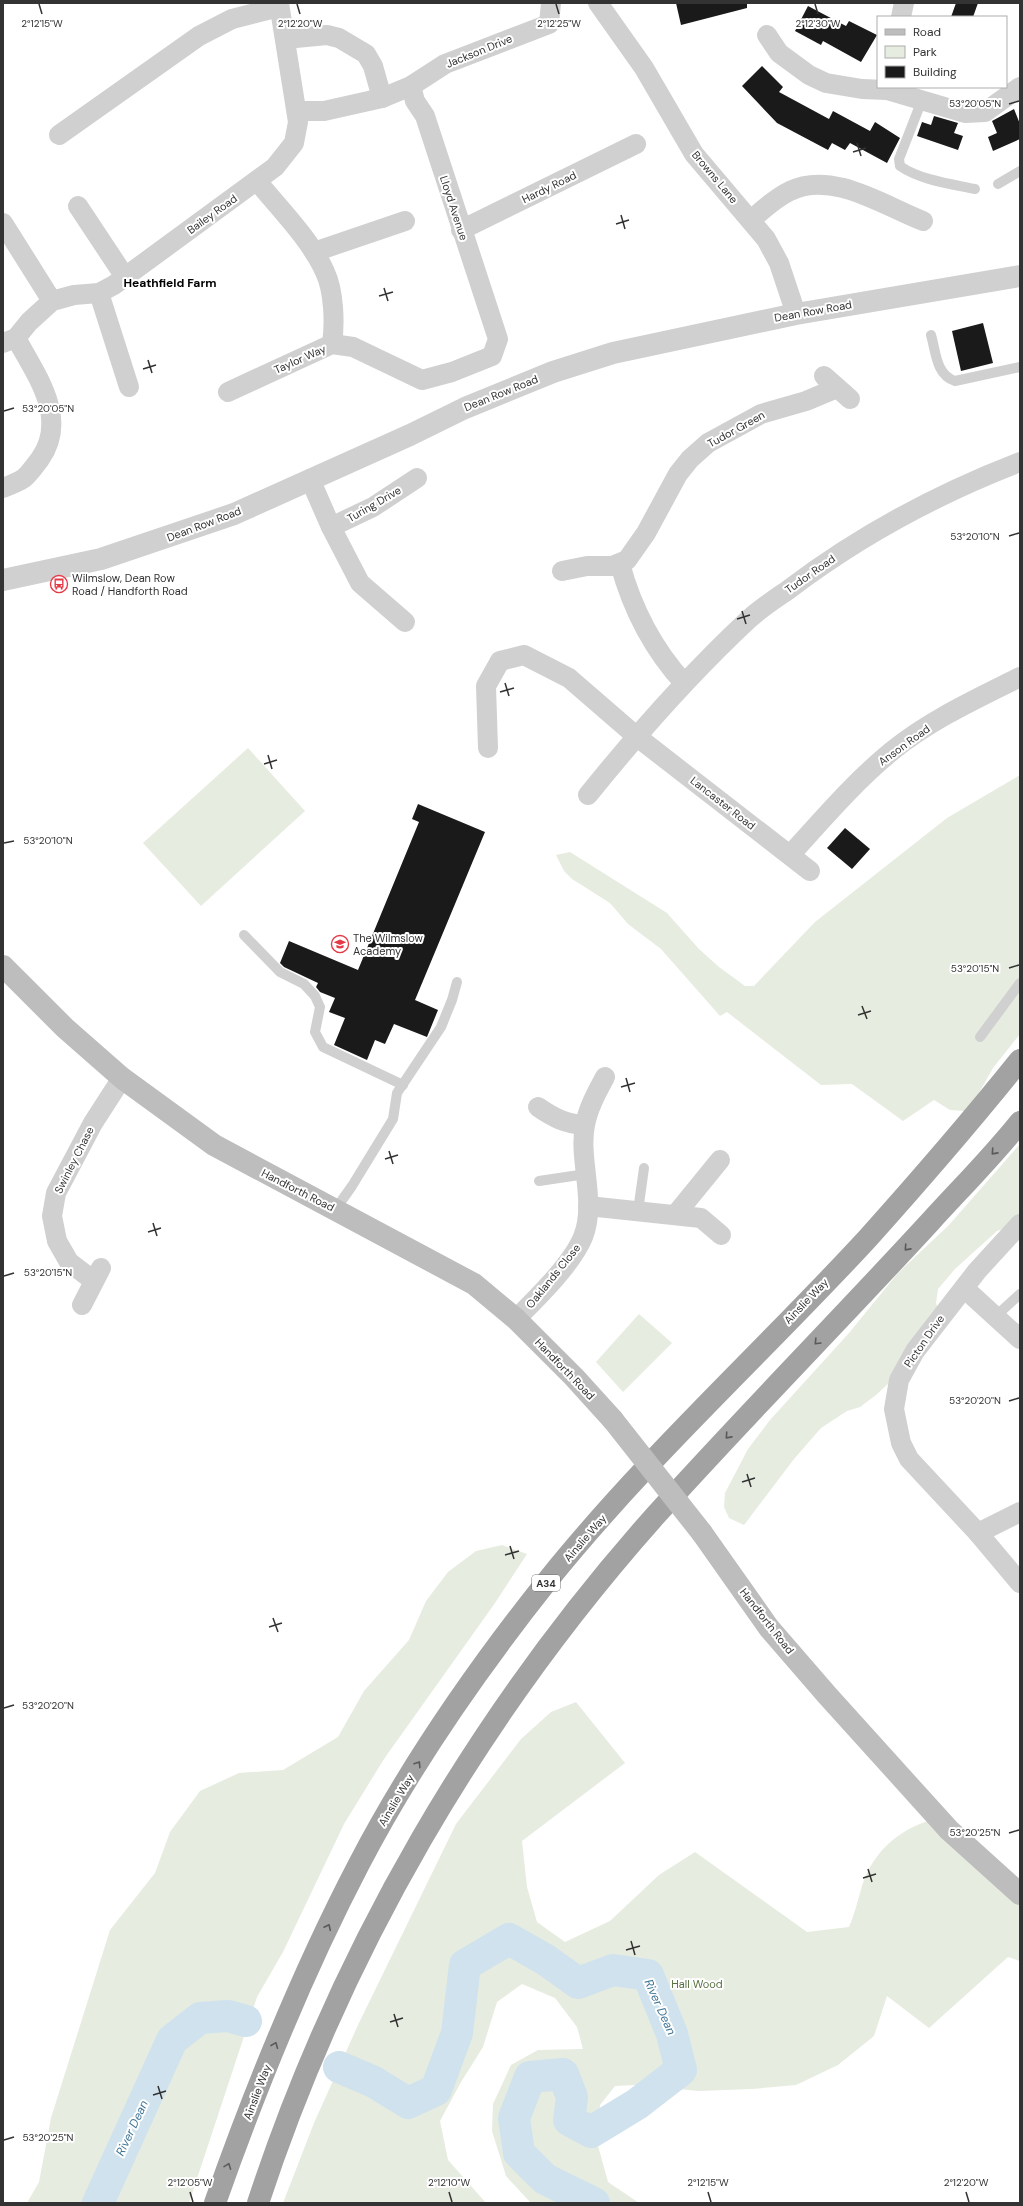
<svg xmlns="http://www.w3.org/2000/svg" width="1023" height="2206" font-family="'DM Sans',sans-serif">
<style>
.green{fill:#e6ecdf}
.lines{fill:none;stroke-linecap:round;stroke-linejoin:round}
.river{stroke:#cfe2ee;stroke-width:32}
.building{fill:#1a1a1a}
.service{stroke:#d0d0d0;stroke-width:10}
.minor{stroke:#d0d0d0;stroke-width:20}
.tertiary{stroke:#d0d0d0;stroke-width:22}
.secondary{stroke:#bdbdbd;stroke-width:22}
.trunk{stroke:#a2a2a2;stroke-width:22}
.secondary-bridge{stroke:#bdbdbd;stroke-width:22}
.oneway{stroke:#5a5a5a}
.ticks{fill:none;stroke:#333;stroke-width:1.5}
.labels{text-anchor:middle;dominant-baseline:central;stroke-width:4;stroke-linejoin:round;paint-order:stroke}
.shield{fill:#fff;stroke:#707070;stroke-width:1}
.shield-label{font-size:10px;font-weight:bold;fill:#333}
.street-label{font-size:11px;fill:#333;stroke:#fff}
.poi-label{font-size:11px;fill:#333;stroke:#fff;text-anchor:start}
.park-label{font-size:11px;fill:#56703f;stroke:#fff}
.neighbourhood-label{font-size:12px;font-weight:bold;fill:#000;stroke:#fff}
.water-label{font-size:12px;font-style:italic;fill:#3f7597;stroke:#fff}
.ticks-label{font-size:10px;text-anchor:middle;fill:#333;stroke:#fff;stroke-width:4;stroke-linejoin:round;paint-order:stroke}
</style>
<rect width="100%" height="100%" fill="#fff"/>
<g class="green">
<polygon points="248,748 305,811 201,906 143,843"/>
<polygon points="1020,775 1020,1034 993,1068 972,1105 964,1111 950,1110 934,1100 903,1121 852,1084 821,1085 727,1012 720,1016 661,949 628,924 610,903 572,879 564,871 556,855 570,852 667,913 699,949 719,967 745,986 754,986 815,922 947,818"/>
<polygon points="1020,1144 1020,1223 997,1231 955,1269 938,1289 936,1303 941,1316 890,1382 876,1395 860,1407 847,1411 821,1428 794,1459 744,1525 729,1518 724,1507 725,1493 748,1449 770,1420 849,1333 898,1273 949,1225"/>
<polygon points="639,1314 672,1343 623,1392 596,1362"/>
<polygon points="502,1545 527,1554 495,1603 384,1759 344,1824 283,1952 257,1997 189,2203 27,2203 39,2182 51,2118 110,1930 155,1873 170,1832 200,1791 239,1773 283,1770 338,1737 364,1691 409,1640 426,1601 448,1572 476,1551"/>
<path d="M576 1702 625 1763 522 1841 527 1887 537 1922 565 1942 610 1921 659 1875 695 1852 807 1932 849 1927C855 1913 858 1900 862 1886 874 1849 902 1827 938 1818L1020 1894V1961L1008 1957 929 2028 887 1996 874 2036 838 2065 796 2085 752 2089 699 2091 636 2085 615 2086 600 2105 597 2142 608 2182 639 2203H531L506 2176 492 2131 493 2104 511 2065 538 2050 583 2049 577 2027 555 1998 522 1984 497 2002 483 2047 461 2082 440 2121 448 2160 486 2203H283L314 2123 358 2025 456 1824 521 1739 551 1712Z"/>
</g>
<g class="lines">
<g class="river">
<polyline points="339,2067 374,2082 408,2103 436,2090 457,2033 465,1965 509,1939 546,1960 578,1983 613,1970 648,1975 672,2034 681,2070 637,2104 591,2132 569,2120 572,2097 563,2074 530,2077 514,2118 519,2153 545,2179 594,2203"/>
<polyline points="98,2203 172,2040 200,2018 228,2016 246,2021"/>
</g>
</g>
<g class="building">
<polygon points="676,3 747,3 747,8 681,25"/>
<polygon points="956,3 978,3 973,17 951,17"/>
<polygon points="808,6 846,26 849,21 877,35 861,62 823,41 821,45 795,31"/>
<polygon points="762,66 783,87 779,92 829,119 833,111 870,131 875,122 900,138 887,163 850,143 845,150 832,143 828,150 777,123 742,86"/>
<polygon points="1014,109 1020,124 1020,139 993,151 988,137 997,133 992,121"/>
<polygon points="934,116 958,123 954,133 963,136 958,150 917,136 922,122 931,125"/>
<polygon points="983,323 993,363 961,371 952,331"/>
<polygon points="418,804 485,832 415,1000 438,1010 427,1037 394,1024 385,1044 375,1040 367,1060 334,1045 345,1018 329,1012 335,998 320,992 316,987 318,983 284,967 280,963 289,941 358,970 419,822 412,819"/>
<polygon points="845,828 870,849 852,869 827,848"/>
</g>
<g class="lines">
<g class="service">
<path d="M922 100 899 159 900 166C920 180 951 184 975 189"/>
<polyline points="998,184 1020,171"/>
<path d="M931 335C936 352 936 375 955 381L1020 367"/>
<polyline points="244,935 280,972 304,984 315,996 320,1007 315,1032 323,1047 403,1085"/>
<polyline points="980,1037 1020,983"/>
<polyline points="539,1181 586,1174"/>
<polyline points="335,1210 352,1186 393,1119 397,1093 441,1027 452,1000 457,982"/>
<polyline points="638,1211 644,1168"/>
<polyline points="996,1316 1020,1294"/>
</g>
<g class="minor">
<polyline points="598,3 644,68 694,154 766,239 779,263 796,314"/>
<polyline points="901,17 904,3"/>
<polyline points="767,35 779,53 809,75 826,83 862,89 887,90 965,113 985,112 1020,87"/>
<polyline points="285,39 327,35 339,38 366,54 373,66 382,98"/>
<polyline points="297,111 324,111 382,98 411,86 445,64 549,24 551,3"/>
<polyline points="59,135 199,36 232,19 279,7"/>
<path d="M257 181C279 208 311 240 325 272 334 291 335 323 332 344"/>
<polyline points="78,206 125,277"/>
<path d="M751 220C764 209 775 198 790 191 832 170 884 206 923 221"/>
<polyline points="3,223 52,301"/>
<polyline points="461,230 636,144"/>
<polyline points="314,252 405,221"/>
<polyline points="99,293 129,387"/>
<polyline points="3,343 16,338 29,322 52,301 74,295 99,293 114,285 275,167 294,143 298,122 279,3"/>
<polyline points="824,376 850,399"/>
<polyline points="228,392 332,344 353,347 422,380 452,372 492,356 498,339 425,116 415,101 411,86"/>
<polyline points="310,479 331,527 360,583 405,622"/>
<path d="M3 488C26 479 25 479 40 459 69 418 36 375 16 338"/>
<polyline points="331,527 373,507 417,478"/>
<path d="M620 564C632 608 653 649 684 683"/>
<polyline points="562,571 587,566 612,566 627,560 646,533 678,474 690,459 708,443 761,414 806,401 837,388"/>
<polyline points="488,748 486,686 500,661 524,655 569,678 636,736 810,871"/>
<path d="M588 795C638 733 691 673 749 619 761 608 775 599 788 590 859 536 937 494 1020 462"/>
<path d="M790 855C823 819 854 782 892 751 930 720 976 699 1020 677"/>
<path d="M538 1107C554 1118 566 1124 584 1125"/>
<polyline points="588,1206 701,1218 721,1235"/>
<polyline points="676,1214 720,1160"/>
<polyline points="1020,1224 977,1271 915,1351 899,1380 894,1409 901,1443 909,1459 978,1533 1020,1583"/>
<polyline points="94,1281 69,1262 57,1241 52,1216 56,1193 93,1123 122,1078"/>
<polyline points="964,1288 1020,1339"/>
<polyline points="82,1305 101,1268"/>
<path d="M516 1319C537 1298 572 1264 583 1237 597 1202 578 1159 585 1125 588 1108 597 1092 605 1077"/>
<polyline points="978,1533 1020,1512"/>
</g>
<polyline class="tertiary" points="3,580 101,559 234,514 410,435 465,408 553,372 613,353 796,314 1020,276"/>
<g class="secondary">
<polyline points="3,966 65,1028 122,1078 214,1145 474,1284 516,1319 574,1377 613,1420"/>
<polyline points="702,1533 769,1628 827,1695 949,1830 1020,1894"/>
</g>
<g class="trunk">
<path d="M215 2203C256 2087 302 1973 359 1864 411 1764 478 1668 548 1580 646 1458 762 1353 868 1238 920 1180 971 1121 1020 1060"/>
<path d="M258 2203C341 1950 478 1715 655 1516 745 1416 839 1321 930 1222 960 1189 992 1157 1020 1122"/>
</g>
<polyline class="secondary-bridge" points="613,1420 702,1533"/>
</g>
<defs><path id="oneway-chevron" d="M-2-3.5L2.5 0L-2 3.5" fill="none" stroke-width="1.6" stroke-linecap="round" stroke-linejoin="round"/></defs>
<g class="oneway">
<use href="#oneway-chevron" transform="translate(994 1152) rotate(132)"/>
<use href="#oneway-chevron" transform="translate(907 1248) rotate(132)"/>
<use href="#oneway-chevron" transform="translate(817 1342) rotate(134)"/>
<use href="#oneway-chevron" transform="translate(728 1436) rotate(132)"/>
<use href="#oneway-chevron" transform="translate(418 1764) rotate(-57)"/>
<use href="#oneway-chevron" transform="translate(328 1927) rotate(-64)"/>
<use href="#oneway-chevron" transform="translate(275 2045) rotate(-68)"/>
<use href="#oneway-chevron" transform="translate(228 2166) rotate(-69)"/>
</g>
<path class="ticks" d="M39 4 42 14M297 4 300 14M556 4 559 14M815 4 818 14M1009 104 1019 101M857 143 861 156M853 152 866 148M621 215 625 229M616 224 629 220M384 288 388 301M379 296 393 292M148 360 152 373M143 369 156 365M4 411 14 408M1009 536 1019 533M742 611 746 624M737 619 750 615M505 683 509 696M500 692 514 688M268 755 272 769M264 764 277 760M4 843 14 841M1009 968 1019 965M862 1006 867 1019M858 1015 871 1011M626 1078 630 1092M621 1087 635 1083M389 1151 393 1164M385 1159 398 1155M153 1223 157 1236M148 1232 161 1228M4 1276 14 1273M1009 1401 1019 1398M747 1474 751 1487M742 1482 755 1478M510 1546 514 1559M505 1555 519 1551M273 1618 278 1632M269 1627 282 1623M4 1708 14 1705M1009 1833 1019 1830M868 1869 872 1882M863 1878 876 1874M631 1941 635 1955M626 1950 640 1946M394 2014 398 2027M390 2022 403 2018M158 2086 162 2099M153 2095 166 2091M4 2140 14 2137M190 2192 193 2202M449 2192 452 2202M708 2192 711 2202M966 2192 969 2202"/>
<defs>
<g id="bus-ring" transform="scale(0.9)"><circle r="9.5" fill="#fff" stroke="#e63946" stroke-width="1.5"/><path d="M-5-6H5V4H4V6H2V4H-2V6H-4V4H-5ZM-3.5-4V0h7V-4ZM-3.5 1.2v1.5H-2V1.2ZM2 1.2v1.5H3.5V1.2Z" fill="#e63946"/></g>
<g id="school-ring" transform="scale(0.9)"><circle r="9.5" fill="#fff" stroke="#e63946" stroke-width="1.5"/><path d="M0-5L7-2L0 1L-7-2ZM-4 1L0 2.5L4 1V4Q0 6-4 4Z" fill="#e63946"/></g>
</defs>
<g fill-rule="evenodd">
<use href="#bus-ring" x="59" y="584"/>
<use href="#school-ring" x="340" y="944"/>
</g>
<g class="labels">
<rect class="shield" x="532" y="1575" width="28" height="16" rx="3"/>
<g class="shield-label">
<text x="546" y="1583">A34</text>
</g>
<g class="street-label">
<text transform="translate(479 51) rotate(-22)">Jackson Drive</text>
<text transform="translate(715 177) rotate(50)">Browns Lane</text>
<text transform="translate(549 187) rotate(-26)">Hardy Road</text>
<text transform="translate(454 208) rotate(72)">Lloyd Avenue</text>
<text transform="translate(212 214) rotate(-36)">Bailey Road</text>
<text transform="translate(813 311) rotate(-10)">Dean Row Road</text>
<text transform="translate(300 359) rotate(-24)">Taylor Way</text>
<text transform="translate(501 393) rotate(-22)">Dean Row Road</text>
<text transform="translate(736 429) rotate(-29)">Tudor Green</text>
<text transform="translate(374 504) rotate(-30)">Turing Drive</text>
<text transform="translate(204 524) rotate(-21)">Dean Row Road</text>
<text transform="translate(810 574) rotate(-35)">Tudor Road</text>
<text transform="translate(904 745) rotate(-36)">Anson Road</text>
<text transform="translate(723 803) rotate(38)">Lancaster Road</text>
<text transform="translate(74 1160) rotate(-63)">Swinley Chase</text>
<text transform="translate(298 1190) rotate(27)">Handforth Road</text>
<text transform="translate(553 1276) rotate(-51)">Oaklands Close</text>
<text transform="translate(806 1301) rotate(-46)">Ainslie Way</text>
<text transform="translate(924 1341) rotate(-55)">Picton Drive</text>
<text transform="translate(565 1369) rotate(46)">Handforth Road</text>
<text transform="translate(585 1538) rotate(-49)">Ainslie Way</text>
<text transform="translate(767 1621) rotate(52)">Handforth Road</text>
<text transform="translate(396 1800) rotate(-59)">Ainslie Way</text>
<text transform="translate(257 2092) rotate(-69)">Ainslie Way</text>
</g>
<g class="poi-label">
<text x="72" y="578">Wilmslow, Dean Row<tspan x="72" dy="13">Road / Handforth Road</tspan></text>
<text x="353" y="938">The Wilmslow<tspan x="353" dy="13">Academy</tspan></text>
</g>
<g class="park-label">
<text x="697" y="1984">Hall Wood</text>
</g>
<g class="neighbourhood-label">
<text x="170" y="283">Heathfield Farm</text>
</g>
<g class="water-label">
<text transform="translate(660 2007) rotate(66)">River Dean</text>
<text transform="translate(132 2128) rotate(-65)">River Dean</text>
</g>
</g>
<g class="ticks-label">
<text x="42" y="27">2°12'15"W</text>
<text x="300" y="27">2°12'20"W</text>
<text x="559" y="27">2°12'25"W</text>
<text x="818" y="27">2°12'30"W</text>
<text x="975" y="107">53°20'05"N</text>
<text x="48" y="412">53°20'05"N</text>
<text x="975" y="540">53°20'10"N</text>
<text x="48" y="844">53°20'10"N</text>
<text x="975" y="972">53°20'15"N</text>
<text x="48" y="1276">53°20'15"N</text>
<text x="975" y="1404">53°20'20"N</text>
<text x="48" y="1709">53°20'20"N</text>
<text x="975" y="1836">53°20'25"N</text>
<text x="48" y="2141">53°20'25"N</text>
<text x="190" y="2186">2°12'05"W</text>
<text x="449" y="2186">2°12'10"W</text>
<text x="708" y="2186">2°12'15"W</text>
<text x="966" y="2186">2°12'20"W</text>
</g>
<rect width="1023" height="2206" fill="none" stroke="#333333" stroke-width="8"/>
<rect x="877" y="16" width="130" height="72" fill="#ffffff" stroke="#adadad"/>
<rect x="885" y="29" width="20" height="6" fill="#bdbdbd" stroke="#adadad"/>
<text x="913" y="36" font-size="12" fill="#333333">Road</text>
<rect x="885" y="46" width="20" height="12" fill="#e6ecdf" stroke="#adadad"/>
<text x="913" y="56" font-size="12" fill="#333333">Park</text>
<rect x="885" y="66" width="20" height="12" fill="#1a1a1a" stroke="#adadad"/>
<text x="913" y="76" font-size="12" fill="#333333">Building</text>
</svg>
